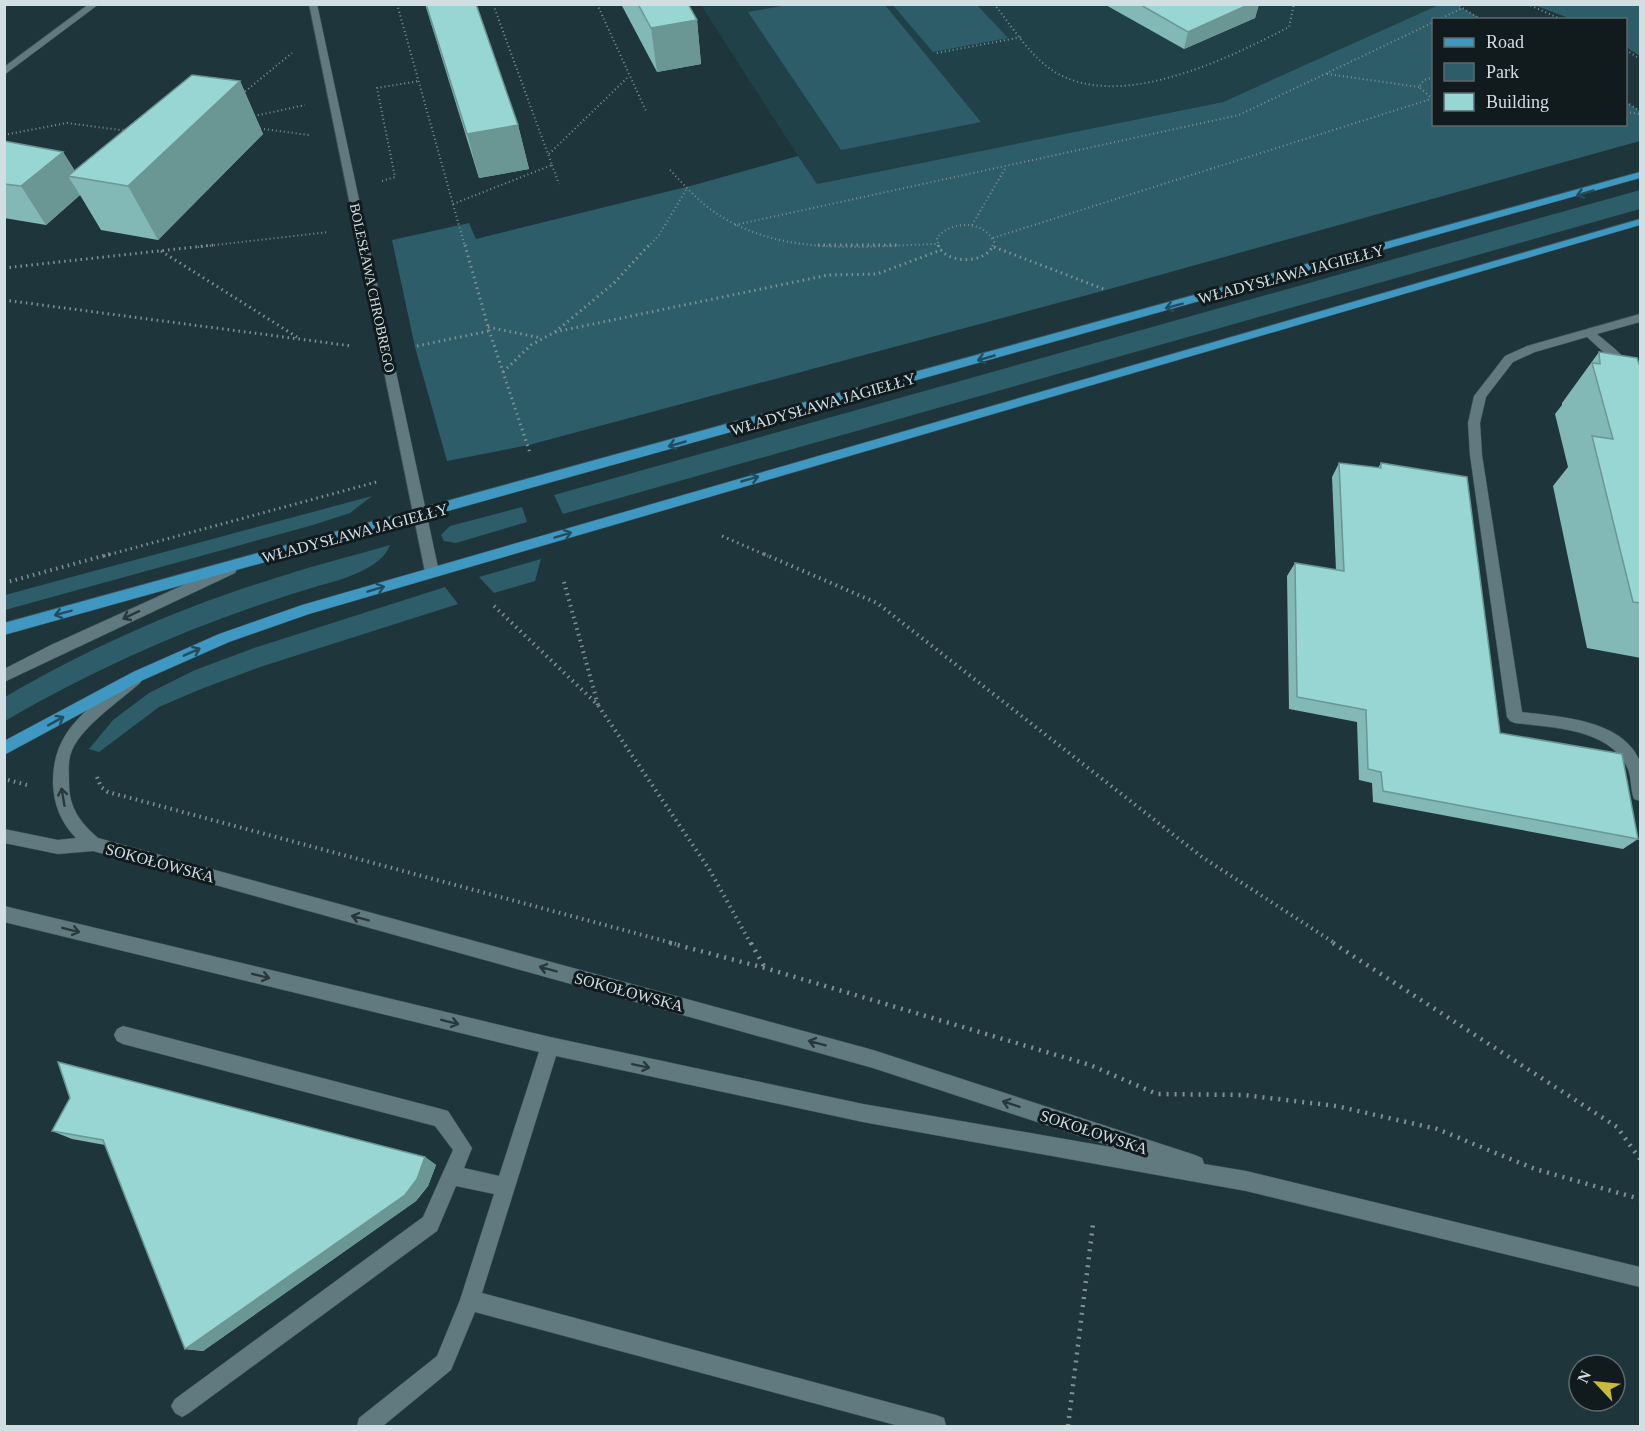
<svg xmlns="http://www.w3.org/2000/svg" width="1645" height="1431" font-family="Georgia,serif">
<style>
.built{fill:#214149}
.green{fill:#2c5d68}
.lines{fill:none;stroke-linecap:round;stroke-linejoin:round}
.minor-casing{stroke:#3e5358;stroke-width:1}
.major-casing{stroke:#3e5358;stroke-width:1}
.path-far3{stroke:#7f9196;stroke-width:2;stroke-dasharray:1 3;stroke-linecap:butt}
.path-far2{stroke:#7f9196;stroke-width:3;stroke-dasharray:1.5 4;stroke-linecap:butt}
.path-far1{stroke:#7f9196;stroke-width:4;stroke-dasharray:1.5 4.5;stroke-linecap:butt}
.path{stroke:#7f9196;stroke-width:4.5;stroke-dasharray:2 6;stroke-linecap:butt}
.minor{fill:#607a80;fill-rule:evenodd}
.major{fill:#3e98c1;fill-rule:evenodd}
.wall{fill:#82b8b5}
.shaded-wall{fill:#6a9694}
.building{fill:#97d6d3;stroke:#6a9694;stroke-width:1.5}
.oneway{stroke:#234d5f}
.oneway2{stroke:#29383b}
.labels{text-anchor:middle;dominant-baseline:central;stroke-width:6;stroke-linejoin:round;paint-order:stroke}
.far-street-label{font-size:14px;fill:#d1dfe3;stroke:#111b1e}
.street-label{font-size:16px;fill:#d1dfe3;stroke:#111b1e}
</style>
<rect width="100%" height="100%" fill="#1e363b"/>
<polygon class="built" points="701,5 1441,5 1223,102 816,184"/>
<g class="green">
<polygon points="794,4 885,5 981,122 841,150 748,12"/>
<polygon points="1441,4 1456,5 1482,19 1434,20 1434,124 1626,124 1626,102 1640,111 1640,141 1106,290 529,445 447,461 415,347 392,240 469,223 476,239 694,185 798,156 817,184 1223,102"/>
<polygon points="893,5 977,5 1008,38 933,52"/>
<polygon points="1534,5 1640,5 1640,56 1626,47 1626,20 1571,19"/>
<polygon points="1640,190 1640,209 563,514 554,495"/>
<polygon points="372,496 350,513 313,525 5,610 5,595"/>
<polygon points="522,507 527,522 456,543 444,541 441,535 450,526"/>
<path d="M390 545C381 569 341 580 318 586 208 619 104 663 5 721V697C85 650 174 610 263 582 305 568 348 557 390 545Z"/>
<polygon points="541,559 535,581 494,593 479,577"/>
<polygon points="445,587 458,604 260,667 201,689 159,707 99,752 89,749 113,720 149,693 195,670 254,648"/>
</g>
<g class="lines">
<g class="minor-casing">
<g id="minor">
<polygon points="89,4 99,4 4,75 4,67"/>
<polygon points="309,4 317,4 439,572 432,577 425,572"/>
<path d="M1640 314V322L1597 334C1614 348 1640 367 1640 390L1636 389 1612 360 1587 337 1535 352 1513 362 1486 397 1480 423 1482 455 1522 712C1560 717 1620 719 1639 759 1644 769 1641 790 1640 801L1634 799C1630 789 1632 777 1627 767 1608 728 1552 728 1515 723L1510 721 1507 717 1470 455 1468 423 1474 396 1505 356 1527 346Z"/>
<polygon points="230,564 237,569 235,573 4,682 4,669 51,645"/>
<path d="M135 673 140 675 142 679 140 683C120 701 77 729 70 756 68 765 69 774 69 783 69 808 80 822 98 838L873 1050 1195 1155 1202 1158 1204 1164 1246 1171 1640 1267V1287L1246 1191 863 1122 556 1056 482 1293 936 1415 944 1418 946 1426H899L475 1312 451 1370 383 1426H357L359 1418 437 1356 460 1300 494 1194 456 1186 437 1231 189 1413 182 1417 175 1413 171 1406 175 1399 423 1217 453 1150 435 1126 123 1044 117 1041 114 1035 117 1029 123 1026 441 1109 448 1111 472 1148 464 1168 499 1176 539 1052 4 922V906L550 1037 863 1104 1116 1148 873 1068 93 851 58 854 4 843V829L58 840 76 838C61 823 54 805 53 784 52 727 91 708 130 675Z"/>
</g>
</g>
<g class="major-casing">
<g id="major">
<polygon points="1640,172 1640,178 4,635 4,623"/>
<polygon points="1640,219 1640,225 309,614 229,642 143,680 4,755 4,741 133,672 219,634 302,605"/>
</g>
</g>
<g class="path-far3">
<polyline points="397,4 465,247"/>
<polyline points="597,4 646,111"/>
<path d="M994 4C1012 26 1030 57 1055 72 1121 112 1229 58 1289 27L1294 4"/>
<polyline points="1456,4 1482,20"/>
<polyline points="1527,4 1563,20"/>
<polyline points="1438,20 1462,8"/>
<polyline points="1626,50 1640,59"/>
<polyline points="937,53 1022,37"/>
<polyline points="1327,74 1419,87"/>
<polyline points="242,94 292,53"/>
<polyline points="1433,99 1419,87 1424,80 1434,77"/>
<polyline points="1626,102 1640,111"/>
<polyline points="1626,112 1640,114"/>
<polyline points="250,117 305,105"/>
<polyline points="256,128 309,135"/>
<polyline points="4,135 67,123 128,131"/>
<polyline points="549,154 628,77"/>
<polyline points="552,165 559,184"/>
<path d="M670 170C688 189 705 209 729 221 792 256 868 246 937 244"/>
<polyline points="382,181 395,177 377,88 419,81"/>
<polyline points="453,204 552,165 493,4"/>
<polyline points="735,225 1239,115 1434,22"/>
<polyline points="972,225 1006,167"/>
<polyline points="993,238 1431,99"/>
<polyline points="198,247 329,232"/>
<polyline points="648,247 659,235 686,190"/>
<path d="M939 247 937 238C951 220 984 220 994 242L992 247"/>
</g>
<g class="path-far2">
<polyline points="465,245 488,327 530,453"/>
<polyline points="818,245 897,245"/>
<path d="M938 245C945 264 986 265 993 245"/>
<polyline points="994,247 1106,290"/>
<polyline points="161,251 297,337"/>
<polyline points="4,268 213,245"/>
<polyline points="4,300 352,346"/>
<polyline points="488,327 541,338"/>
<polyline points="555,332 828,275 877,274 941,250"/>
<polyline points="417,346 489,331"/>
<polyline points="503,372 531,345 555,332 614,283 649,245"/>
<polyline points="722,536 768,556"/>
<polyline points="104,556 380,481"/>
</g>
<g class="path-far1">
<polyline points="764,554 877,603 1202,857 1336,944"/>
<polyline points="564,582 598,705"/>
<polyline points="4,583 110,554"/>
<polyline points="494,606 598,705 709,869 751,944"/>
<polyline points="97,777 101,787 108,792 676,944"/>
<polyline points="8,780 27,785"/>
</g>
<g class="path">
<polyline points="670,943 765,968 1090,1065 1157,1094 1244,1095 1336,1106 1437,1129 1535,1169 1640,1199"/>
<polyline points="751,943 765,968"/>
<polyline points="1333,943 1617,1127 1640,1159"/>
<polyline points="1068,1426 1093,1224"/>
</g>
<use href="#minor" class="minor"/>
<use href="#major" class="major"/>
</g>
<g class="wall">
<polygon points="425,4 476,4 518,125 529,169 479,178"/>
<polygon points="621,4 688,4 697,20 701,64 657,72"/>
<polygon points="1104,4 1259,4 1255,18 1184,49"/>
<polygon points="240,81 263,134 158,240 101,230 80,195 46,225 4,218 4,141 63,152 75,171"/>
<polygon points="1599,352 1641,369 1641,658 1587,648 1553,486 1568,467 1555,414 1562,405 1562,403"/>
<polygon points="1339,463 1378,468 1381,463 1500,733 1638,839 1623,849 1373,802 1372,783 1359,780 1357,722 1289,709 1287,576 1295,563 1336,570 1332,477"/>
<polygon points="52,1131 425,1157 436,1165 428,1186 416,1201 203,1351 185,1349 105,1145 72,1139"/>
</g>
<g class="shaded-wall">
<polygon points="1250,4 1259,4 1255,18 1184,49 1188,32"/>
<polygon points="697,20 701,64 657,72 651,28"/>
<polygon points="240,81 263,134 158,240 128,186"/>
<polygon points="518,125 529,169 479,178 467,134"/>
<polygon points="63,152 79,178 68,176 80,195 46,225 21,186"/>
<polygon points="425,1157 436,1165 428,1186 416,1201 203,1351 185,1349"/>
</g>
<g class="building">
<polygon points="426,4 476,4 518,125 467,134"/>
<polygon points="638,4 688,4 697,20 651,28"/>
<polygon points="1139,4 1250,4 1188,32"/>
<polygon points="192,75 240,81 128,186 68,176"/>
<polygon points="4,141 63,152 21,186 4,184"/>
<polygon points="1599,352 1637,358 1641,369 1641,603 1633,602 1592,436 1613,439 1592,363 1600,364"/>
<polygon points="1339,463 1381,468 1381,463 1467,477 1500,733 1622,754 1638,839 1383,791 1381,772 1368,769 1366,710 1297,697 1295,563 1344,571"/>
<polygon points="58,1062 425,1157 417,1179 405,1195 185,1349 103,1140 52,1131 70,1098"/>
</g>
<defs><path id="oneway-shaft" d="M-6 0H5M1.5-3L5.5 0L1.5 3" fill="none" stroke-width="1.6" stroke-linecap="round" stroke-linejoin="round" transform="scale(1.5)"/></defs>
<g class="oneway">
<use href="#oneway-shaft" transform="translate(1585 193) rotate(163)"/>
<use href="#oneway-shaft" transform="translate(1174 306) rotate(165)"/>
<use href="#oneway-shaft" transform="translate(986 358) rotate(164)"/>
<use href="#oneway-shaft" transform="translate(677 444) rotate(164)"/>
<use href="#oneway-shaft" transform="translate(750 479) rotate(-16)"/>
<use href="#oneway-shaft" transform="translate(563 535) rotate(-17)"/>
<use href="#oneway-shaft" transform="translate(376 589) rotate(-17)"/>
<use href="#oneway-shaft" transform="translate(63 613) rotate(165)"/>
<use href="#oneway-shaft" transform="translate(192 652) rotate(-24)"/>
<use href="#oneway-shaft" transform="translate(56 721) rotate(-29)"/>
</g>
<g class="oneway2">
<use href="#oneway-shaft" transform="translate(131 615) rotate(155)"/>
<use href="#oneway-shaft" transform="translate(63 797) rotate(-100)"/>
<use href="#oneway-shaft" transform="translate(360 918) rotate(-165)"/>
<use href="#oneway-shaft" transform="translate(71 930) rotate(14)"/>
<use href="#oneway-shaft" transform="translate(548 969) rotate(-165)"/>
<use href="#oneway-shaft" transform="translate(261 976) rotate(14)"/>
<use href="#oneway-shaft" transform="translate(450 1022) rotate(14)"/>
<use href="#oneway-shaft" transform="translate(817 1043) rotate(-165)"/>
<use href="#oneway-shaft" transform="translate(641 1066) rotate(12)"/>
<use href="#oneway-shaft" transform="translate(1011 1104) rotate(-162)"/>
</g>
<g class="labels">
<g class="far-street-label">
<text transform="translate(372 288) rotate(78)">BOLESŁAWA CHROBREGO</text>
</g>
<g class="street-label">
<text transform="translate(1291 274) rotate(-15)">WŁADYSŁAWA JAGIEŁŁY</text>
<text transform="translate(823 404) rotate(-16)">WŁADYSŁAWA JAGIEŁŁY</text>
<text transform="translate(355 533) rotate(-15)">WŁADYSŁAWA JAGIEŁŁY</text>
<text transform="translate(160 863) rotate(15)">SOKOŁOWSKA</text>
<text transform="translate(629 992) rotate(15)">SOKOŁOWSKA</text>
<text transform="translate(1094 1132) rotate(18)">SOKOŁOWSKA</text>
</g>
</g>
<rect width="1645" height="1431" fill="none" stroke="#d1dfe3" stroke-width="12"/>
<rect x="1432" y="18" width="195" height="108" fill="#111b1e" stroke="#5e696d" stroke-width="1.5"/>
<rect x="1444" y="38" width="30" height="9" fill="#3e98c1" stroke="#5e696d" stroke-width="1.5"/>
<text x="1486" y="48" font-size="18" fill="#d1dfe3">Road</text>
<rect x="1444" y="63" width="30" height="18" fill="#2c5d68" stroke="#5e696d" stroke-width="1.5"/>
<text x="1486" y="78" font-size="18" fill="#d1dfe3">Park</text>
<rect x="1444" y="93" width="30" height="18" fill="#97d6d3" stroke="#5e696d" stroke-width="1.5"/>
<text x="1486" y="108" font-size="18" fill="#d1dfe3">Building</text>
<g transform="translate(1597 1383) rotate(296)"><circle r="28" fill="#111b1e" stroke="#5e696d" stroke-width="1.5"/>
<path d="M0-4.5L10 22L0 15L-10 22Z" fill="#c8bb3b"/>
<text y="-9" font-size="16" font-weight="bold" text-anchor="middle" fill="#d1dfe3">N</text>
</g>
</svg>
